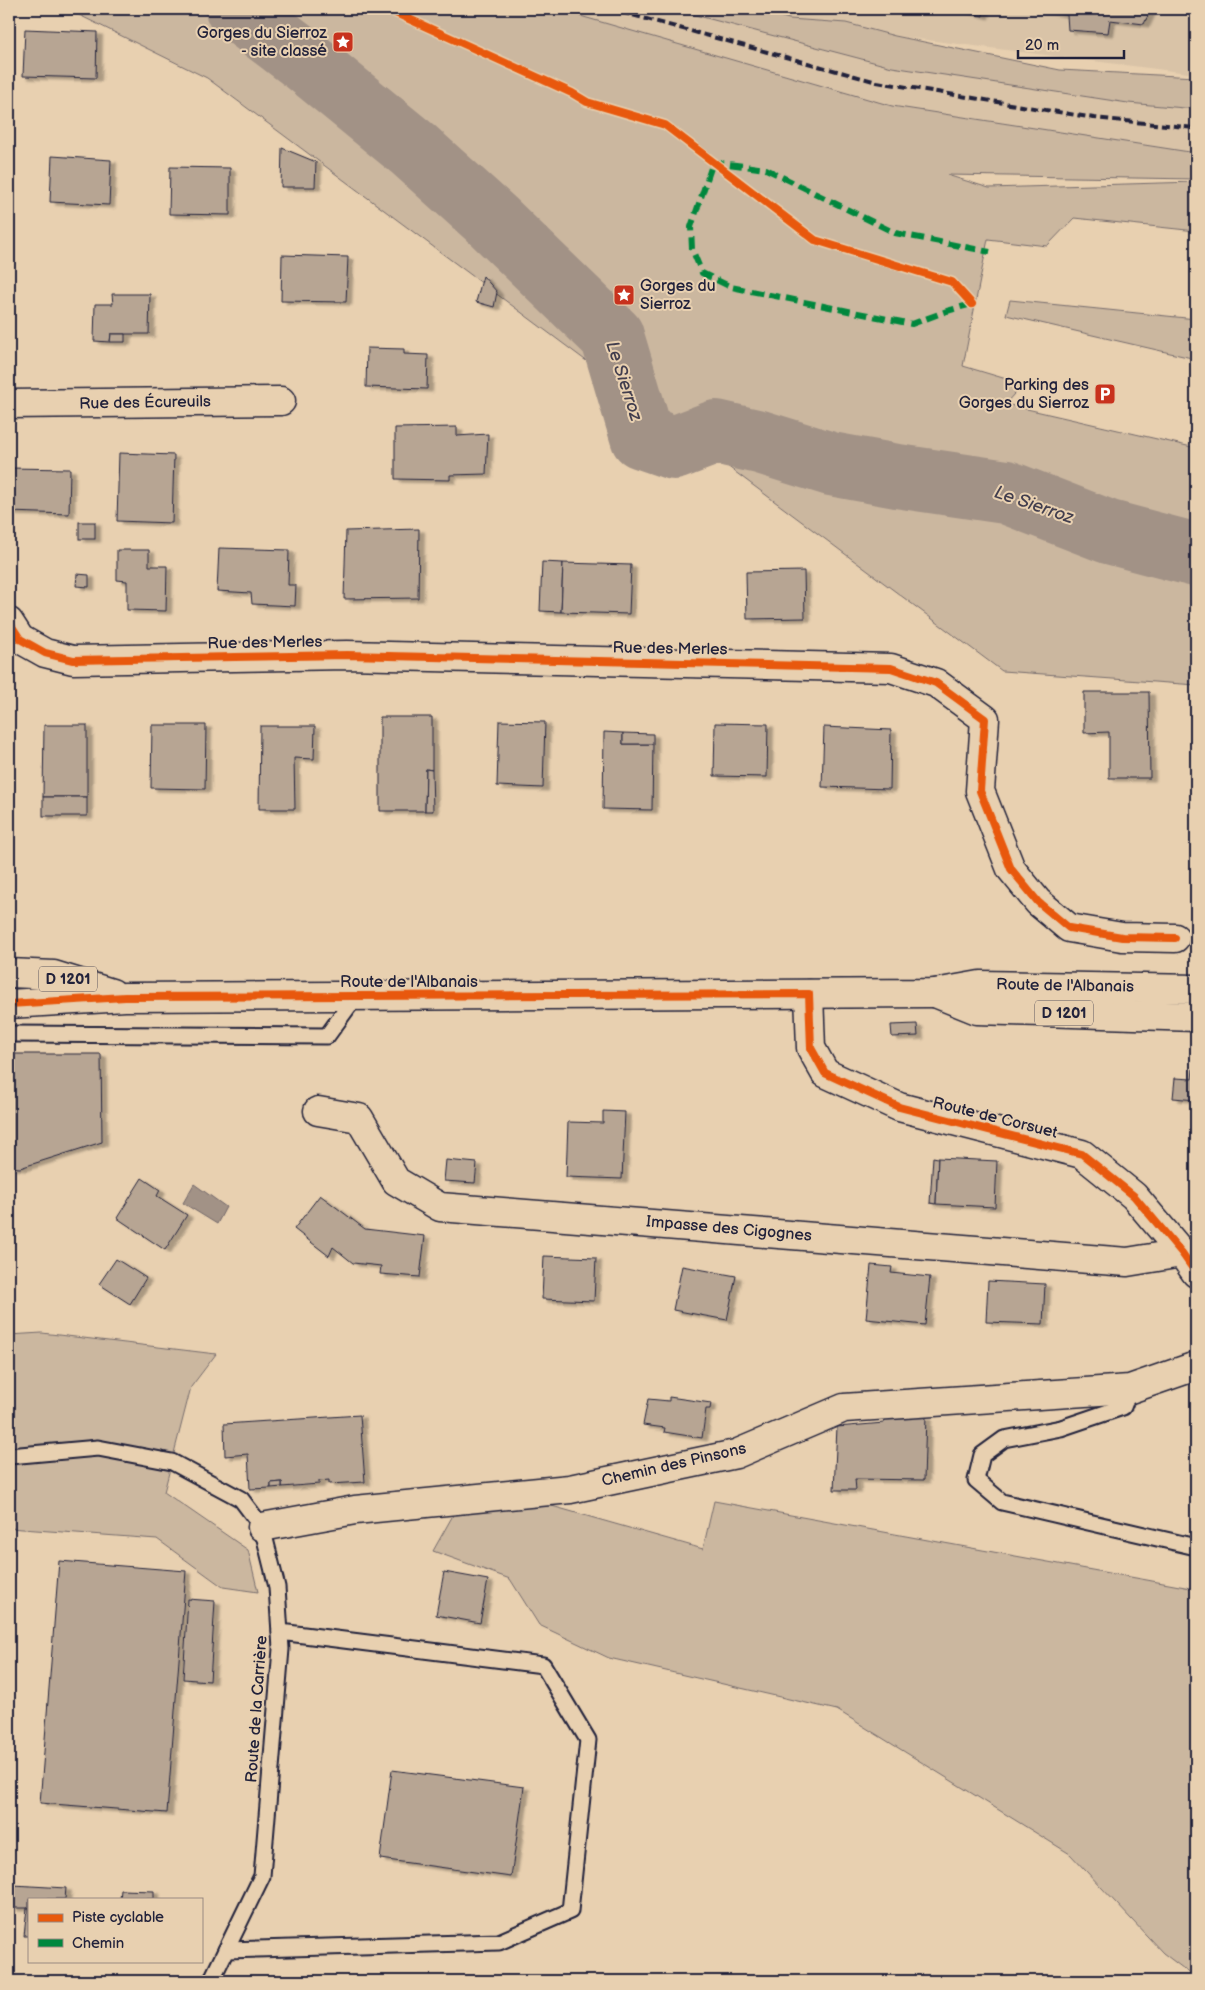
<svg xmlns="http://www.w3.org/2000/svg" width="1205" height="1990" font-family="'Balsamiq Sans',sans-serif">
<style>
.built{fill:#d9c3a7}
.green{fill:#cbb79f;stroke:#766c6d}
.water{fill:#a29286;stroke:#6f6568}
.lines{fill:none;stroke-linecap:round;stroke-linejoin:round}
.river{stroke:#a29286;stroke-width:64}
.building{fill:#b7a593;stroke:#22223b;filter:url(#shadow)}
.lane-casing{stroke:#22223b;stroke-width:19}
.street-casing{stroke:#22223b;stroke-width:31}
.secondary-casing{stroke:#22223b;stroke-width:31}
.primary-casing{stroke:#22223b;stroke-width:31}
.lane{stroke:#e8d0b0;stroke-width:15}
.street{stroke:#e8d0b0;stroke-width:28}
.secondary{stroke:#e8d0b0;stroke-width:28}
.primary{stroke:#e8d0b0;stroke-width:28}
.rail{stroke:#22223b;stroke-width:4;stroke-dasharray:8 4;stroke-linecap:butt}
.quiet{stroke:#00873e;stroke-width:6;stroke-dasharray:12 6;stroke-linecap:butt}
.cycleway-casing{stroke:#e8d0b0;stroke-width:11}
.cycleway{stroke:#e8590c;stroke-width:8}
.labels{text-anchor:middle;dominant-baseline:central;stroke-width:4;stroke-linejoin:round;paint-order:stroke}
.shield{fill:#e8d0b0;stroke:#5d565e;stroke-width:1}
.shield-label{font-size:15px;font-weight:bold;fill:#22223b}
.poi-label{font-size:16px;fill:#22223b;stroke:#e8d0b0;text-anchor:end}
.street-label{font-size:16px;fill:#22223b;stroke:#e8d0b0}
.water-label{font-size:18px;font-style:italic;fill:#423e4e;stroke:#e8d0b0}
</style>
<defs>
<filter id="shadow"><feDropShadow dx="5.5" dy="3" stdDeviation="1" flood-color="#0004"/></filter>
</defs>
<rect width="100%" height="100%" fill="#e8d0b0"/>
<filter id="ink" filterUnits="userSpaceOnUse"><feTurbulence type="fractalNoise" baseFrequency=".02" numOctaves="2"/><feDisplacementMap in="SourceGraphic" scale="10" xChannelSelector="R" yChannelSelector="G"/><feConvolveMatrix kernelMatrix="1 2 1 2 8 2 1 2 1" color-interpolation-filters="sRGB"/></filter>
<g filter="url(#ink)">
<g class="built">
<polygon points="556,9 672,9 892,67 1128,103 1196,109 1196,153 892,106"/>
<polygon points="755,9 1196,9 1196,74 895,36 846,23 789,19"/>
</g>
<g class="green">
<polygon points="67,9 556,9 892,106 1196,153 1196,179 947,175 989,188 1196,182 1196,231 1074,218 1047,246 988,239 963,366 1023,384 1005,404 1196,448 1196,685 1002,671 207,78"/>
<polygon points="672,9 755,9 789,19 846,23 895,36 1060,70 1196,77 1196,109 1128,103 892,67"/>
<polygon points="1010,300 1196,319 1196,359 1006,315"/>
<polygon points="42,1333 216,1354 191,1387 164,1492 248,1550 258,1592 223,1587 157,1539 9,1528 9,1335"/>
<polygon points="471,1483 703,1549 714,1501 1196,1589 1196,1978 1163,1953 1070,1854 837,1710 609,1658 539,1625 510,1579 433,1551"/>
</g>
<polygon class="water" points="194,1184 226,1207 217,1224 183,1203"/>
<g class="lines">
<polyline class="river" points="237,9 304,60 413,149 493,221 612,336 642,437 674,448 716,432 760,442 831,464 897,476 1006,492 1109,532 1196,555"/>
</g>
<g class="building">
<polygon points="957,9 984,9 983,16"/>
<polygon points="1033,9 1151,9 1144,24 1110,20 1108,33 1068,30 1067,15"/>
<polygon points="25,29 97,32 96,78 23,76"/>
<polygon points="282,148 316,162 315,187 281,187"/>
<polygon points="52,156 111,160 109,205 50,202"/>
<polygon points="170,167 230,168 230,215 169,214"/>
<polygon points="282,255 348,257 346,302 281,301"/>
<polygon points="483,276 497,292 494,307 476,302"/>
<polygon points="112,294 150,294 149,334 111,334 110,342 94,341 95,304 113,304"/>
<polygon points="111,334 125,334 125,342 110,342"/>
<polygon points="367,348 404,349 404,354 428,355 427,389 366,387"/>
<polygon points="457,427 457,436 488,434 486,474 450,475 450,480 395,479 395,428"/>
<polygon points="119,453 174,455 172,523 117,521"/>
<polygon points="9,468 70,469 69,514 9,512"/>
<rect x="79" y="522" width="16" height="17"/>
<polygon points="419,529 418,598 344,599 346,531"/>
<polygon points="219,548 289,550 288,585 296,585 295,606 252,604 251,593 217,591"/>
<polygon points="117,550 149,550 149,566 167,566 166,611 127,610 127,581 117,580"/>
<polygon points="542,562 563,563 561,612 540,611"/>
<polygon points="563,563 631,565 629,614 561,612"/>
<polygon points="804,571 805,618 747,619 746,572"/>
<polygon points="77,574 89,575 89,587 76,586"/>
<polygon points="1084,692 1149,692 1150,778 1109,778 1109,732 1084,733"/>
<polygon points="380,717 432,717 432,770 426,769 425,811 380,811"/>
<polygon points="499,721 545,722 543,788 497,786"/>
<polygon points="715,723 768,724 767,777 714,776"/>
<polygon points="44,725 87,725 87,797 43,797"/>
<polygon points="152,725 206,725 205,789 151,788"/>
<polygon points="260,726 315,726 314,759 294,758 295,809 259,809"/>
<polygon points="824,727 891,730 890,789 822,787"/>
<polygon points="604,732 623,733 623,744 653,744 652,810 603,809"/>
<polygon points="623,733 653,734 653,744 623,744"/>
<polygon points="426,769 432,770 433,811 425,811"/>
<rect x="43" y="797" width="44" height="19"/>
<polygon points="917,1024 918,1036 892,1037 891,1025"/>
<polygon points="9,1054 101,1054 102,1142 20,1168 9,1167"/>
<polygon points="1193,1069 1196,1070 1196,1100 1173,1098 1175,1078 1192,1079"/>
<polygon points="603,1111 625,1112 622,1179 566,1177 568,1122 603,1123"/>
<polygon points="933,1157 938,1158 936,1204 930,1203"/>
<polygon points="938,1158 997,1161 995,1207 936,1204"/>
<polygon points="446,1160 477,1163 475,1183 444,1181"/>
<polygon points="142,1178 160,1190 157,1196 187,1215 165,1250 117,1218"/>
<polygon points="320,1195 365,1229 425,1236 420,1277 380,1274 381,1266 353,1263 333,1247 329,1256 294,1229"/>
<polygon points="544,1256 596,1258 594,1301 542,1299"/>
<polygon points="116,1259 146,1278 130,1304 99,1284"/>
<polygon points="871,1265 892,1267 891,1273 930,1277 925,1325 866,1319"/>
<polygon points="682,1266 736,1276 727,1320 673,1310"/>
<polygon points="988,1281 1045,1284 1043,1324 986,1322"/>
<polygon points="669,1397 711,1403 710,1409 706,1409 702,1438 664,1432 665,1428 643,1425 648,1399 669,1401"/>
<polygon points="360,1415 365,1482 329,1484 329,1480 319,1481 319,1484 282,1487 282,1482 271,1483 271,1488 250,1489 248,1454 225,1456 224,1424"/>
<polygon points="926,1416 924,1480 855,1479 856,1490 834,1490 837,1427 884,1423 885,1418"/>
<polygon points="282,1482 282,1487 271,1488 271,1483"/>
<polygon points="59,1561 186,1571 167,1813 40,1803"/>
<polygon points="444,1572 488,1580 480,1623 436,1615"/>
<polygon points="188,1599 215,1601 210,1681 183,1679"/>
<polygon points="392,1770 524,1787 511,1877 380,1859"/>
<polygon points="13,1885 66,1888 65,1899 29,1899 29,1908 12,1908"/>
<polygon points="121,1890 154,1891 154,1899 120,1899"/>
<polygon points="27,1908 29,1908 29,1936 24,1936"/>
</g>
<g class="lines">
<g class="lane-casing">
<g id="lane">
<polyline points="9,1034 327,1036 356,996"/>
<polyline points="1130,1389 1123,1407 1061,1428 1004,1439 982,1455 976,1480 1002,1502 1196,1547"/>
<polyline points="9,1456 98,1448 172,1462 241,1499 262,1527 277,1587 281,1649 262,1876 211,1981"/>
<polyline points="226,1950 499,1942 570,1911 588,1740 543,1665 280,1632"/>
</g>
</g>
<g class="street-casing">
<g id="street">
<polyline points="9,404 281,401"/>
<polyline points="9,622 20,639 45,653 73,660 347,655 891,668 936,683 985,719 980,791 1011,869 1038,902 1069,928 1122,937 1175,938"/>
<polyline points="318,1111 359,1118 396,1181 440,1207 1127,1262 1182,1253"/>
<polyline points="262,1527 355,1510 570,1489 736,1454 844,1408 1130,1389 1196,1366"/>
</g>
</g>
<g class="secondary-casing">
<polyline id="secondary" points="809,994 811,1048 825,1073 899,1107 1082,1154 1134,1196 1182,1253 1196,1273"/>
</g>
<g class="primary-casing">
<g id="primary">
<polyline points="9,973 54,975 112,993"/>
<polyline points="935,993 977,1010 1196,1017"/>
<polyline points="9,1004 125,997 935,993 980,985 1196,989"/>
</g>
</g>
<use href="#lane" class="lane"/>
<use href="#street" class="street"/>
<use href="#secondary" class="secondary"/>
<use href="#primary" class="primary"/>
<polyline class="rail" points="610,9 877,82 1094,118 1196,128"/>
<polyline class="quiet" points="972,304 947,311 912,324 731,287 702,273 692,249 691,227 713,162 766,169 895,233 990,252"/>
<g class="cycleway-casing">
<g id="cycleway">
<polyline points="387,9 572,93 587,102 665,125 815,240 952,282 972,304"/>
<polyline points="9,622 20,639 45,653 73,660 347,655 891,668 936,683 985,719 980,791 1011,869 1038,902 1069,928 1122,937 1175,938"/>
<polyline points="9,1004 125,997 809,994 811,1048 825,1073 899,1107 1082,1154 1134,1196 1182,1253 1196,1273"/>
</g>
</g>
<use href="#cycleway" class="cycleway"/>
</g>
</g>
<defs>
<g id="sight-square" transform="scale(1.125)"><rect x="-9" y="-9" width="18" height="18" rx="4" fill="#c8321e" stroke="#e8d0b0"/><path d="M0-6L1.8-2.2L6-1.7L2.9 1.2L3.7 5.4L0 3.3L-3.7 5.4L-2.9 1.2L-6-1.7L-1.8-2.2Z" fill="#fff"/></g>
<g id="parking-square" transform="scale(1.125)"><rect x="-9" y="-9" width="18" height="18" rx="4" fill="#c8321e" stroke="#e8d0b0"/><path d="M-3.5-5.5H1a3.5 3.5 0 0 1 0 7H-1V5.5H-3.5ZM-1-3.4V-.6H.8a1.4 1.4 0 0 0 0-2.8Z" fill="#fff"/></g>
</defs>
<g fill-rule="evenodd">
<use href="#sight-square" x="343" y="42"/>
<use href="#sight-square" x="624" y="295"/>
<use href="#parking-square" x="1105" y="394"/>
</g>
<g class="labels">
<g class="shield">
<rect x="39" y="966.5" width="58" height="25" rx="4"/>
<rect x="1035" y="1000.5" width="58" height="25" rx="4"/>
</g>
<g class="shield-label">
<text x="68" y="979">D 1201</text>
<text x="1064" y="1013">D 1201</text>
</g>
<g class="poi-label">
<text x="327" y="33">Gorges du Sierroz<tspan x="327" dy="18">- site classé</tspan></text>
<text x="640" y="286" text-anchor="start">Gorges du<tspan x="640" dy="18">Sierroz</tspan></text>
<text x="1089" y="385">Parking des<tspan x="1089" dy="18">Gorges du Sierroz</tspan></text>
</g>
<g class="street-label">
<text transform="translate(145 403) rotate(-1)">Rue des Écureuils</text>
<text transform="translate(265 643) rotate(-1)">Rue des Merles</text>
<text transform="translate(670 649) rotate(1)">Rue des Merles</text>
<text x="409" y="982">Route de l'Albanais</text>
<text transform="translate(1065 986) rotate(1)">Route de l'Albanais</text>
<text transform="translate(995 1118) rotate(14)">Route de Corsuet</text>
<text transform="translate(729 1229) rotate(5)">Impasse des Cigognes</text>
<text transform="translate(674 1465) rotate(-13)">Chemin des Pinsons</text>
<text transform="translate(257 1709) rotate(-86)">Route de la Carrière</text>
</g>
<g class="water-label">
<text transform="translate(624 381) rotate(72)">Le Sierroz</text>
<text transform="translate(1034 505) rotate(19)">Le Sierroz</text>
</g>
</g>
<rect width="1205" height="1990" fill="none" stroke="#e8d0b0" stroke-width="30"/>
<rect x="15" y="15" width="1175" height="1960" fill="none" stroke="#22223b" stroke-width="2" filter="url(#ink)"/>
<rect x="28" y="1898" width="175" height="65" fill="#e8d0b0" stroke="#998a81"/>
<rect x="38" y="1914" width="25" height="8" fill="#e8590c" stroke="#998a81"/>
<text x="72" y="1922" font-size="15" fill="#22223b">Piste cyclable</text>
<rect x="38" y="1939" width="25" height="8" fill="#00873e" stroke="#998a81"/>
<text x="72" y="1948" font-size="15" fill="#22223b">Chemin</text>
<path d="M1018 50v8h106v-8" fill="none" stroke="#22223b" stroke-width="2.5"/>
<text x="1025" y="50" font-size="15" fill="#22223b" stroke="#e8d0b0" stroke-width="4" paint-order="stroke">20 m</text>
</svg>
